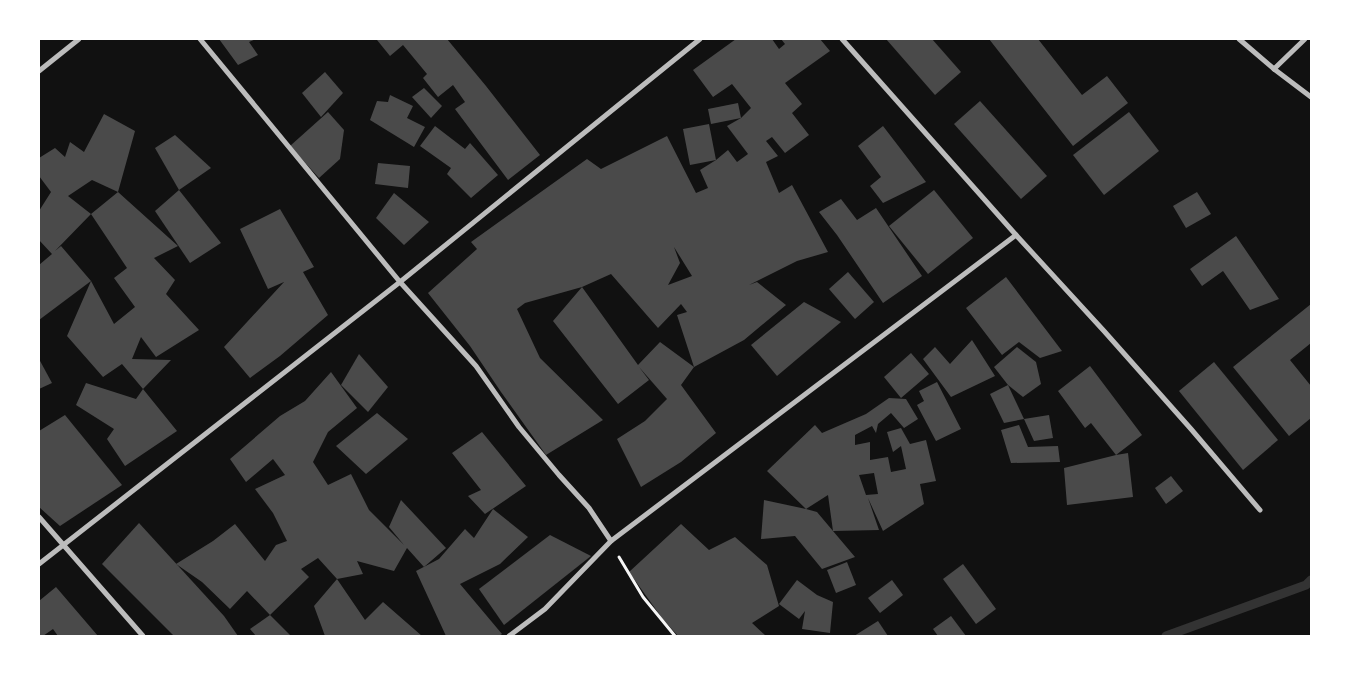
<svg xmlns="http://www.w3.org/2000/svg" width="1350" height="675" font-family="Georgia,serif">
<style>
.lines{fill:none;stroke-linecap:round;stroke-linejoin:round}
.stream{stroke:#333;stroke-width:9}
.building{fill:#4a4a4a;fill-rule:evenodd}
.path{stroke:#f5f5f5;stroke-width:3}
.minor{stroke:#bcbcbc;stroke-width:5}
</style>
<rect width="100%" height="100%" fill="#111"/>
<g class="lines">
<polyline class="stream" points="1166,636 1306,585 1311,580"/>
</g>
<g class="building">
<polygon points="219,39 256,39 249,42 258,55 238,65"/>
<polygon points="379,39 447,39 486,86 540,155 508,180 455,109 465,102 453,85 438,97 423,78 427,74 403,45 390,56 377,40"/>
<path d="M736 39H772L779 49 785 44 781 39H820L830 51 785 83 802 104 792 113 809 135 785 153 772 137 766 141 778 156 766 162 779 193 792 185 828 252 797 261 749 285 757 282 786 305 744 340 694 367 677 315 687 312 681 304 658 328 611 274 582 287 525 303 517 309 540 358 603 420 546 455 501 392 470 346 428 293 477 249 471 242 587 159 601 169 667 136 696 193 708 188 700 170 716 160 690 165 683 129 709 124 716 160 728 150 737 162 748 154 727 126 741 118 711 124 708 109 738 103 741 118 751 108 732 84 713 97 693 70ZM674 247 692 276 668 285 680 263Z"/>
<polygon points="886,39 932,39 961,72 935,95"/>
<polygon points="989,39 1038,39 1082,95 1107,76 1128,103 1073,146"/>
<polygon points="325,72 343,93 321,117 302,93"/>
<polygon points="424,88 442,106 431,118 412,97"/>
<polygon points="390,95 413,106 407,118 425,127 414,147 370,120 377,101 388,102"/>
<polygon points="980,101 1047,176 1021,199 954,124"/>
<polygon points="328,112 344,130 340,159 319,178 290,146"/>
<polygon points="1129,112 1159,151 1104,195 1073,155"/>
<polygon points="104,114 135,131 118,192 178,246 154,258 175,280 166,294 199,330 156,357 141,337 132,359 171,360 143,389 122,364 103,377 67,336 91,281 114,324 135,307 114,278 127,268 91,214 118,192 92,180 68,196 91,214 55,251 61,246 91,281 39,320 39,265 52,254 39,240 39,211 51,192 39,176 39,158 55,148 65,157 70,142 84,152"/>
<polygon points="435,126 465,149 470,143 498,175 471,198 447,174 451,168 420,146"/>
<polygon points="883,126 926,182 883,203 870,186 881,177 858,146"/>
<polygon points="175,135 211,168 179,190 155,148"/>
<polygon points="378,163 410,166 408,188 375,184"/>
<polygon points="179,190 221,243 190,263 155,211"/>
<polygon points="934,190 973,238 928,274 889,226"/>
<polygon points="1197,192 1211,214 1186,228 1173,206"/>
<polygon points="394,193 429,222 404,245 376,218"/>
<polygon points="841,199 857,220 876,208 922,276 883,303 837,235 819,212"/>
<polygon points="280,209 314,267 303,272 328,315 280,356 250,378 224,347 284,282 268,289 240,229"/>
<polygon points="1236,236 1279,299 1250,310 1223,271 1202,286 1190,269"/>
<polygon points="848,272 874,302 855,319 829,289"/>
<polygon points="1006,277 1062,351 1040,358 1019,342 1002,355 966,308"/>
<polygon points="582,287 638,365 660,342 694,367 681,385 716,433 681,462 641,487 617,439 645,421 667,399 639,367 649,380 618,404 553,321"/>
<polygon points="804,302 841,322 777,376 751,345"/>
<polygon points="1311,304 1311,343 1290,360 1311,386 1311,418 1289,436 1233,367"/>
<polygon points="972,340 995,376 951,397 923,359 935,347 950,364"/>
<polygon points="1017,347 1036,362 1041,384 1023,397 1008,385 994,367"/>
<polygon points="911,353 929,374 901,398 884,377"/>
<polygon points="359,354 388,387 368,412 341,385"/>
<polygon points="39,359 52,383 39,389"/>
<polygon points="1214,362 1278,440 1243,470 1179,391"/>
<polygon points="1090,366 1142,435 1116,455 1128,453 1133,497 1067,505 1064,468 1116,455 1091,423 1085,428 1058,391"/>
<polygon points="331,372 357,408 328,432 313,462 328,485 351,474 369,510 404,545 389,527 401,500 446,548 424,567 407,548 394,571 357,561 363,574 337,579 318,558 301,569 309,577 270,615 247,591 230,609 202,582 176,564 213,541 235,524 265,561 276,545 287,541 273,513 255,489 285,475 273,459 246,482 230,459 280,416 305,401"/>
<polygon points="937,382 961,429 936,441 917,405 924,401 919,391"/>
<polygon points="86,383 136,399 143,389 177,431 125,466 107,439 114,429 76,405"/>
<polygon points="1008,385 1024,419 1004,423 990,394"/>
<path d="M889 398 906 399 918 419 904 428 891 413 878 424 876 433 872 426 855 435V445L870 442V460L888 457 891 472 906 469 901 446 893 452 887 432 901 428 910 444 926 440 936 481 920 484 924 504 883 531 868 498 879 530 833 531 855 557 822 569 795 536 761 539 764 500 806 509 767 471 815 425 822 433 866 414ZM874 473 878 494 866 495 859 475ZM828 495 833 531 817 512 806 509Z"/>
<polygon points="377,413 408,439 366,474 336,446"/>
<polygon points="65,415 122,485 60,526 39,507 39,431"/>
<polygon points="1049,415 1053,438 1034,441 1024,419"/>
<polygon points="1019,425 1028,447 1058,446 1060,462 1011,463 1001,430"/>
<polygon points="482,432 526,486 485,514 468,496 481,490 452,453"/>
<polygon points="1171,476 1183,491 1166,504 1155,488"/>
<polygon points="493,509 528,537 500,564 460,584 502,634 499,636 446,636 416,571 439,559 465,529 474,538"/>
<polygon points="139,523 224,616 238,636 174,636 102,564"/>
<polygon points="681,524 709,550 735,537 767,565 779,606 752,623 766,636 678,636 662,618 629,572"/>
<polygon points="550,535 591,556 504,625 479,589"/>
<polygon points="847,562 856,585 836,593 827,570"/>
<polygon points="963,564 996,609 976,624 943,579"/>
<polygon points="337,579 365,620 383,602 422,636 325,636 314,606"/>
<polygon points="797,580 817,595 833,602 830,633 802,629 805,611 799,619 779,604"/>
<polygon points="892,580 903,595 880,613 868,598"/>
<polygon points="56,587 98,636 58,636 53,629 43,636 39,636 39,601"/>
<polygon points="270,615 291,636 256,636 250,629"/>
<polygon points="951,616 966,636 938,636 933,629"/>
<polygon points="878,621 888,636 854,636"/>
</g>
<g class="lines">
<polyline class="path" points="619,557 643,597 675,636"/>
<g class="minor">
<polyline points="200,39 400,282 476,366 519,427 559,475 589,508 611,541"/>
<polyline points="842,39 1016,235 1104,331 1191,429 1260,510"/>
<polyline points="1239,39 1274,69 1311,97"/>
<polyline points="1274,69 1305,39"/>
<polyline points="39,71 79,39"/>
<polyline points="39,517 143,636"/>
<polyline points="39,564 400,282 700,39"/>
<polyline points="509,636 545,609 611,541 1016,235"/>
</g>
</g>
<rect width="1350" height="675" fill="none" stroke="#ffffff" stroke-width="80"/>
</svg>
